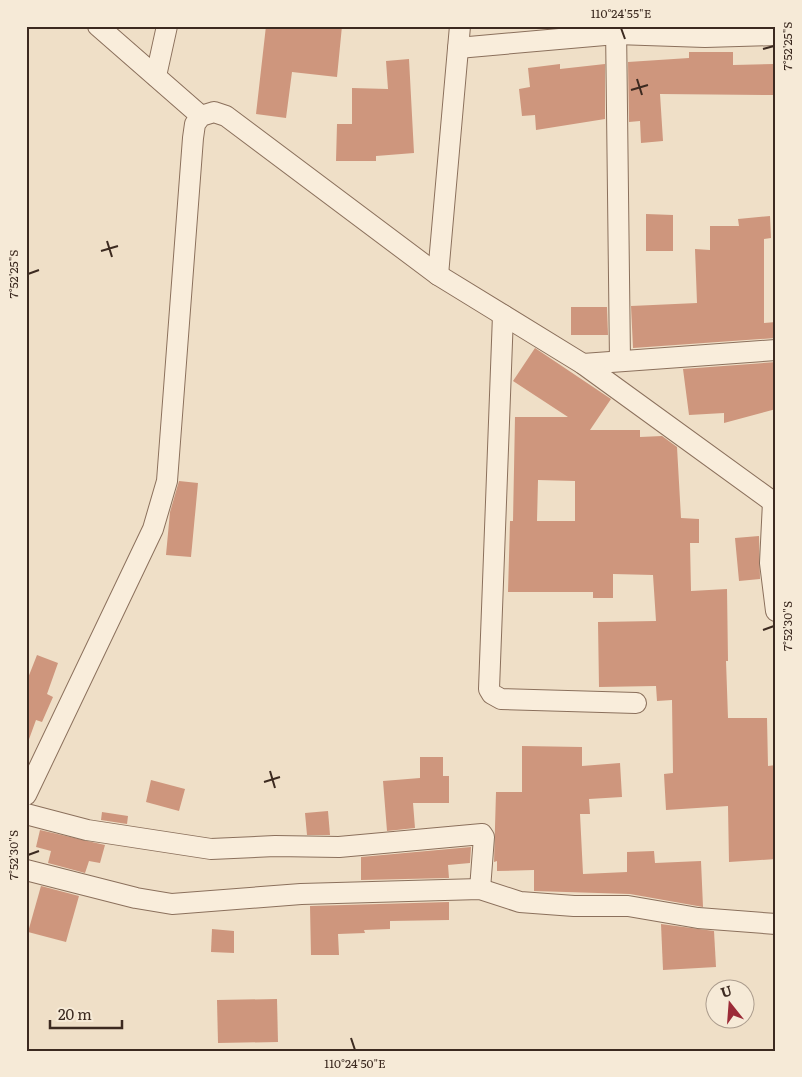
<svg xmlns="http://www.w3.org/2000/svg" width="802" height="1077" font-family="Literata,serif">
<style>
.building{fill:#ce967d;fill-rule:evenodd}
.lines{fill:none;stroke-linecap:round;stroke-linejoin:round}
.minor-casing{stroke:#8b705c;stroke-width:22}
.minor{stroke:#f9eddb;stroke-width:20}
.ticks{fill:none;stroke:#3c2a20;stroke-width:2}
.neatline{fill:none;stroke:#3c2a20;stroke-width:2}
.ticks-label{font-size:12px;text-anchor:middle;fill:#3c2a20}
</style>
<rect width="100%" height="100%" fill="#efdfc7"/>
<g class="building">
<polygon points="266,26 342,26 337,77 292,72 286,118 256,114"/>
<polygon points="689,52 733,52 733,65 774,64 775,95 660,94 663,141 641,143 640,121 629,122 628,62 689,58"/>
<polygon points="409,59 414,153 376,156 376,161 336,161 337,124 352,124 352,88 388,89 386,61"/>
<polygon points="560,64 560,69 605,64 605,119 536,130 535,115 522,116 519,89 530,87 528,68"/>
<polygon points="646,214 673,215 673,251 646,251"/>
<polygon points="770,216 771,238 764,239 764,323 776,322 776,338 633,348 631,306 697,303 695,249 710,250 710,226 739,226 738,219"/>
<polygon points="571,307 607,307 608,335 571,335"/>
<path d="M535 348 611 399 590 430H640V437L662 436 677 447 681 518 699 519V543H690L691 591 727 589 728 661H726L728 718H767L768 766 776 765V859L729 862 728 806 666 810 664 774 673 773 672 700 657 701 656 686 599 687 598 622 656 621 653 575 613 574V598H593V592H508L510 521H513L515 417H568L513 381ZM538 480 575 481V521H537Z"/>
<polygon points="776,362 776,409 724,423 724,413 689,415 683,369"/>
<polygon points="179,481 198,483 191,557 166,555 170,512"/>
<polygon points="759,536 760,579 739,581 735,538"/>
<polygon points="37,655 58,663 47,694 53,697 42,722 36,720 28,742 26,683"/>
<polygon points="522,746 582,747 582,766 620,763 622,797 589,799 590,814 580,814 583,874 627,872 627,852 654,851 655,863 701,861 703,907 630,894 534,891 534,870 497,871 497,861 494,862 496,792 522,792"/>
<polygon points="420,757 443,757 443,776 449,776 449,803 413,803 415,828 387,831 383,781 420,778"/>
<polygon points="151,780 185,789 179,811 146,802"/>
<polygon points="328,811 330,835 307,835 305,813"/>
<polygon points="102,812 128,816 127,824 101,820"/>
<polygon points="40,830 105,845 100,863 89,861 85,873 48,863 51,851 36,847"/>
<polygon points="471,847 470,863 448,865 449,878 361,880 361,857"/>
<polygon points="41,886 79,896 66,942 28,932"/>
<polygon points="449,902 449,920 390,921 390,929 364,930 365,933 338,934 339,955 311,955 310,906"/>
<polygon points="661,924 714,931 716,967 663,970"/>
<polygon points="212,929 234,931 234,953 211,952"/>
<polygon points="277,999 278,1042 218,1043 217,1000"/>
</g>
<g class="lines">
<g class="minor-casing">
<g id="minor">
<polyline points="98,26 201,116"/>
<polyline points="616,26 620,361"/>
<polyline points="458,48 616,34 705,37 776,35"/>
<polyline points="156,76 167,26"/>
<polyline points="438,275 460,26"/>
<polyline points="503,315 489,689 492,694 501,699 636,703"/>
<polyline points="583,364 776,350"/>
<polyline points="776,502 773,502 770,563 776,611"/>
<polyline points="26,795 153,529 167,481 193,138 195,124 201,116 214,112 226,116 438,275 583,364 776,504"/>
<polyline points="26,814 87,830 211,849 275,846 339,847 482,834 484,837 480,889"/>
<polyline points="26,870 136,898 172,904 301,894 480,889 520,902 574,906 628,906 698,918 776,924"/>
</g>
</g>
<use href="#minor" class="minor"/>
</g>
<path class="ticks" d="M621 28 625 39M763 49 774 46M637 79 642 95M631 90 648 85M107 241 112 257M101 251 118 246M28 274 39 270M763 630 774 626M270 771 275 788M264 782 280 777M28 855 39 851M351 1038 355 1050"/>
<rect width="802" height="1077" fill="none" stroke="#f6ead7" stroke-width="55"/>
<g transform="translate(730 1004) rotate(343)"><circle r="24" fill="#f6ead7" stroke="#ac9d8e"/>
<path d="M0-4L9 19L0 12L-9 19Z" fill="#9b2b37"/>
<text y="-8" font-size="14" font-weight="bold" text-anchor="middle" fill="#3c2a20">U</text>
</g>
<path d="M50 1020v8h72v-8" fill="none" stroke="#3c2a20" stroke-width="2.5"/>
<text x="58" y="1020" font-size="15" fill="#3c2a20" stroke="#f6ead7" stroke-width="4" paint-order="stroke">20 m</text>
<rect x="28" y="28" width="746" height="1022" class="neatline"/>
<g class="ticks-label">
<text x="621" y="18">110°24'55"E</text>
<text transform="translate(788 46) rotate(-90)" y="4">7°52'25"S</text>
<text transform="translate(14 274) rotate(-90)" y="4">7°52'25"S</text>
<text transform="translate(788 626) rotate(-90)" y="4">7°52'30"S</text>
<text transform="translate(14 855) rotate(-90)" y="4">7°52'30"S</text>
<text x="355" y="1068">110°24'50"E</text>
</g>
</svg>
